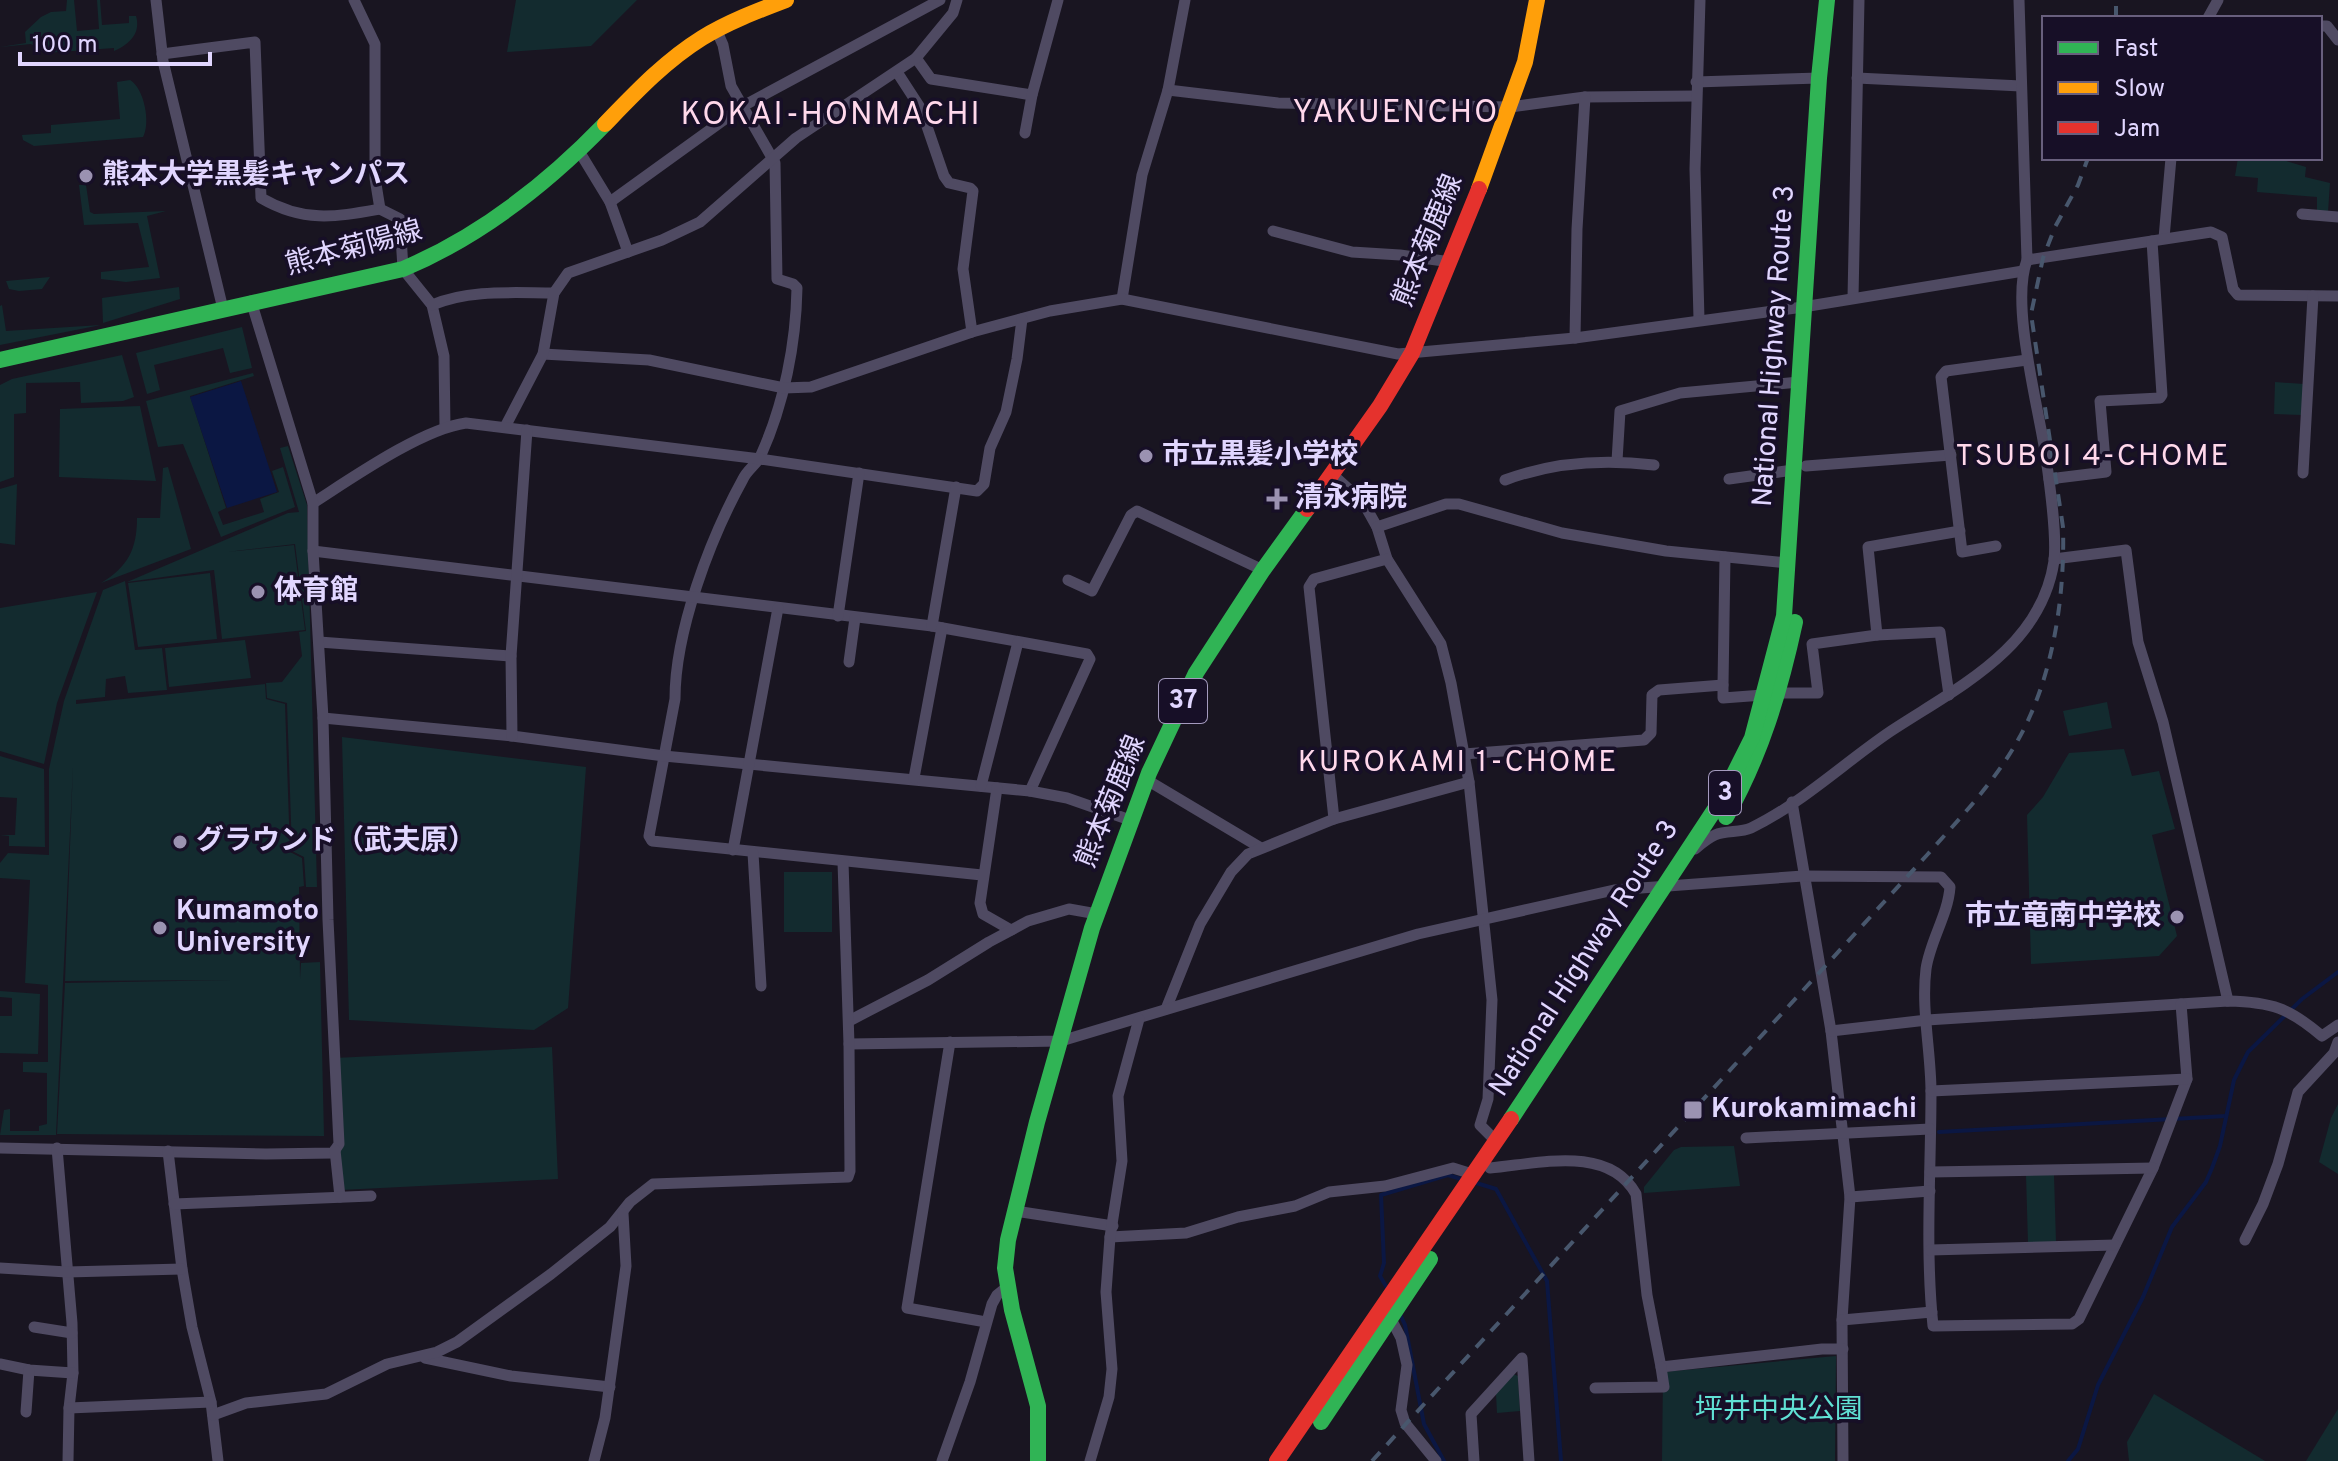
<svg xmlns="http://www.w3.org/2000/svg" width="2338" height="1461" font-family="Overpass,'Noto Sans JP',sans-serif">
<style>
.green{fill:#132b2f}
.water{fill:#0b1743}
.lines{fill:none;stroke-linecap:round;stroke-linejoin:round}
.stream{stroke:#0b1743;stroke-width:4}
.street{stroke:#4f4a62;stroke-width:11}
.fast{stroke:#30b455;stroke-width:16}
.slow{stroke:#ff9f0a;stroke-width:16}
.jam{stroke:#e5322d;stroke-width:16}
.rail{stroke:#48576d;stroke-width:4;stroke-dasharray:12 10;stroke-linecap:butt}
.poi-dot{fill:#9b92b1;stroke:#170f27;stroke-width:3}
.labels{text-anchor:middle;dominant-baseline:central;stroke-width:7;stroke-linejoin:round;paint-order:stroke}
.shield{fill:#170f27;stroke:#a49abe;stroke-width:2}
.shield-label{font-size:26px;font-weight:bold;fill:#e1d6ff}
.poi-label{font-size:28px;font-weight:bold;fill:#e1d6ff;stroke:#170f27;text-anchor:start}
.street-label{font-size:28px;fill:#e1d6ff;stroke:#170f27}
.park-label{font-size:28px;fill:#60e1d4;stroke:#170f27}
.neighbourhood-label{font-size:30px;letter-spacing:2px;fill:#ffd8eb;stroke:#170f27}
.quarter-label{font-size:32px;letter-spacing:2px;fill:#ffd8eb;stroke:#170f27}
</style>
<rect width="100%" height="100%" fill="#191521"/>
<g class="green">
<path d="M67 0H74L77 31 99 29 97 0H100L102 25 129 23V16H136C141 33 130 44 114 51V48L45 53 31 44 0 47 26 43 25 32 41 17 51 12 66 11Z"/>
<polygon points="516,0 637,0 591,46 507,52"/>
<path d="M130 80C144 88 151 123 143 137L34 146 23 140 22 135 51 133V125L120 119 117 82Z"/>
<polygon points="2238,158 2276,158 2306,167 2305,177 2330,183 2328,212 2317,211 2317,197 2257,192 2258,178 2235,176"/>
<polygon points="79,185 86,185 90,212 94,214 166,211 147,216 160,278 126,282 101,279 101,272 149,267 138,223 84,225"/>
<polygon points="50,277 42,289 19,291 9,289 6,281"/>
<polygon points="179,287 180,299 103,323 102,298"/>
<polygon points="2,305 6,331 101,325 0,345 0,306"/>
<polygon points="242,327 252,368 230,373 223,348 154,365 160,390 147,394 136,353"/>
<polygon points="122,355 134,397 123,401 81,403 80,382 26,383 26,413 14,414 14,477 0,482 0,385 12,379"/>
<polygon points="253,373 254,376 190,396 226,508 218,512 223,525 264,512 260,499 279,492 272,471 283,467 295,507 221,537 183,444 158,447 146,401"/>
<polygon points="2275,382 2304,384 2303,415 2274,414"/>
<polygon points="140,406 156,481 59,477 60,409"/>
<polygon points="288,446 307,505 317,887 306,887 304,857 292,851 287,703 267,698 266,683 282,682 302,656 299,632 306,631 295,544 227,552 294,545 305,630 222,639 214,570 127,582 288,513 299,512 280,448"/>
<path d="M168 467 191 549 101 583C128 567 137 549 137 518H160L163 468Z"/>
<polygon points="17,484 15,545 0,543 0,489"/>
<polygon points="210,573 217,639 138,647 128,583"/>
<polygon points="125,581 135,650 162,648 167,690 128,693 125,676 106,679 105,697 76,700 76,704 265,684 266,699 285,704 290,852 302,858 304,886 299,887 300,979 301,963 320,962 324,1136 57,1134 65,983 233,980 65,981 73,766 56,1135 0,1135 4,1110 10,1109 10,1131 39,1131 39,1126 47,1124 47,1073 23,1072 23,1062 48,1062 48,985 25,983 30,880 0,878 0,863 8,853 49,855 49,769 64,701 103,590"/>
<polygon points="97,592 57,703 44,764 0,751 0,608"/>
<polygon points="245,640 251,678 169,687 165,648"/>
<polygon points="2107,702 2112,728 2069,736 2063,711"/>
<polygon points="342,737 586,767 568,1008 534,1030 349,1020"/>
<polygon points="2124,749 2132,776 2159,771 2175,829 2152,835 2177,936 2159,956 2031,964 2027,815 2043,797 2069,753"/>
<polygon points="0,756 44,769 45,847 9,846 9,836 0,835 15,835 17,798 0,797"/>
<rect x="784" y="872" width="48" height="60"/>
<polygon points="0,991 40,994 38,1054 0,1053 0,1016 12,1016 12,998 0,997"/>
<polygon points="552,1047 558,1179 341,1190 335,1058"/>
<polygon points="2338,1104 2338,1174 2319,1162 2331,1118"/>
<polygon points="1734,1146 1740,1186 1644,1193 1644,1187 1674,1150 1681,1147"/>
<polygon points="2026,1175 2054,1175 2056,1242 2028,1243"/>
<polygon points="1836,1356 1835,1461 1662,1461 1663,1372"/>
<polygon points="1513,1374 1518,1376 1520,1411 1497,1413 1496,1394"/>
<polygon points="2154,1394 2265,1461 2129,1461 2127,1442"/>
<polygon points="2338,1409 2338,1461 2306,1461"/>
</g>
<polygon class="water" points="241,381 277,492 227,508 190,397"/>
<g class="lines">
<g class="stream">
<polyline points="1939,1132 2226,1116"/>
<polyline points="1473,1182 1496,1189 1547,1281 1561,1461"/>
<polyline points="1387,1288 1380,1276 1384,1263 1381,1195 1448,1175 1461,1179"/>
<polyline points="1400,1314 1405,1325 1424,1424 1444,1461"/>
<polyline points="2068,1461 2078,1449 2098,1385 2143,1297 2172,1227 2206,1182 2212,1168 2220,1146 2234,1080 2248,1052 2302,999 2338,972"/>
</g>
<g class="street">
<polyline points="156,0 163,61 223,309"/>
<polyline points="354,0 375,44 375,178 380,209 400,219 403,269 432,305 444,356 445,427"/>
<polyline points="2208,18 2218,0"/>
<polyline points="2320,26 2327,26 2338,40"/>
<path d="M716 29 723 45 731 86 775 163 777 279 793 284 797 288C796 344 784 404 761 455 757 464 747 470 743 479 710 539 675 631 675 699L649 836 652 841 982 875"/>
<path d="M162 54 255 42 261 198C304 223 335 217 380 209"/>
<polyline points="916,58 931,79 1032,95"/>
<polyline points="897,72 921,109 944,176 949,183 970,188 973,191 963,269 972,332"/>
<polyline points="1857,78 2021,86"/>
<polyline points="1696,82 1819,78"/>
<polyline points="1168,90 1278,103 1510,107 1585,97 1696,96"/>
<polyline points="1025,133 1032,95 1058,0"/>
<polyline points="579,151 610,202 628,252"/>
<polyline points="610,202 743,106 940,0"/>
<polyline points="2302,214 2338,217"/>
<polyline points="1273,231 1352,252 1400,255 1451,262"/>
<polyline points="2164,238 2171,158"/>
<polyline points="2027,260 2211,232 2222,237 2233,289 2238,295 2338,296"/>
<polyline points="1853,298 1859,0"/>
<polyline points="1122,299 1142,175 1168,90 1185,0"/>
<path d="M432 305C469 289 514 293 554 293"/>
<polyline points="1699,319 1695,169 1700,0"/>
<polyline points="1575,338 1577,229 1585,97"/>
<polyline points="543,354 649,360 784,388 811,387 972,332 1050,311 1122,299 1398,354 1575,338 1803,307 2023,271"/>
<polyline points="505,427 543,354 554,293 568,273 662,240 700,222 796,138 916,58 953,13 957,0"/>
<polyline points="1617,461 1620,411 1680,393 1799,382"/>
<polyline points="1806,466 1951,455"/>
<polyline points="1331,473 1363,502 1377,527 1387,559 1441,644 1451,683 1469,782 1492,1000 1488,1099 1480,1125 1496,1141"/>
<polyline points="2303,473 2313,296"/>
<polyline points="1729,479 1793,470"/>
<polyline points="2049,479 2106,472 2100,401 2160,398 2162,395 2152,241"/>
<path d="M1505 480C1553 462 1603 459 1654 465"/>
<path d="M313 503C352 478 422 429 466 423L760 459 977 491 984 484 990 448 1006 412 1017 359 1022 319"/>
<polyline points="1377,527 1446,504 1459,504 1562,533 1666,551 1788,563"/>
<polyline points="1996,546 1962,552 1941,377 1946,371 2027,360"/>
<polyline points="313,551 932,626 1087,654 1090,659 1030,791"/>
<polyline points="2054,559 2126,550 2138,642 2163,722 2228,1001"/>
<polyline points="1068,580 1092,591 1131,515 1137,511 1263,570"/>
<polyline points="838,616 859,473"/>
<polyline points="932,626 956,487"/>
<polyline points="1877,635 1868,547 1960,531"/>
<polyline points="319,642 511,656"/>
<polyline points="849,662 855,618"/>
<polyline points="1723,685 1725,557"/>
<polyline points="1779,693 1818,693 1812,644 1877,635 1940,632 1949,695"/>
<polyline points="323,718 512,736 664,756 1030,791 1067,798 1130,820"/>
<polyline points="512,736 511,656 527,430"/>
<polyline points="1464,754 1644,740 1651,733 1652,695 1659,690 1723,685 1723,698 1763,695"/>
<polyline points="914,778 942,628"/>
<polyline points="1147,780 1261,848"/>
<polyline points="981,786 1018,642"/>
<polyline points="997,788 980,903 983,914 1011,930"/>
<polyline points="1792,802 1831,1031 1850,1197 1842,1320 1843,1461"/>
<polyline points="1334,819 1309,587 1314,579 1387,559"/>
<path d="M1695 849C1701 844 1708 838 1715 835 1726 830 1740 833 1751 828 1801 804 1845 762 1891 731 1956 688 2041 649 2054 561 2057 534 2050 486 2046 458 2039 408 2010 305 2027 260L2019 0"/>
<polyline points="733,850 778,608"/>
<polyline points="753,853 761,986"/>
<polyline points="1166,1009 1200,924 1231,872 1248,854 1334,819 1469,782"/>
<polyline points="849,1021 928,980 989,942 1028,921 1069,909 1097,914"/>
<path d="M1831 1031 1927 1020 2228 1001C2272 1002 2289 1008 2322 1036L2338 1025"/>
<polyline points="950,1042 907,1308 986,1322"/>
<path d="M849 1044 1061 1041 1418 934 1614 890 1803 876 1941 877 1950 887C1948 915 1930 941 1926 969 1921 1009 1931 1052 1931 1092 1931 1169 1925 1249 1933 1326L2072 1324 2079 1319 2153 1168 2187 1079 2181 1004"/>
<polyline points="1931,1091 2187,1079"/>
<polyline points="1746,1138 1930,1129"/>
<polyline points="0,1148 266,1154 333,1153 339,1144 328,920 323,718 313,551 313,503 251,301"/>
<polyline points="57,1148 72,1323 73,1373 69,1408 68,1461"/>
<polyline points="335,1150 340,1197"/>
<polyline points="168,1151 182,1269 192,1327 211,1402 218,1461"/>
<path d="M1490 1168C1537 1164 1608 1144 1636 1194L1647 1295 1661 1367 1822 1349H1843"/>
<polyline points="1930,1172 2153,1168"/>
<polyline points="1850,1197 1930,1191"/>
<polyline points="174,1204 371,1196"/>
<polyline points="1015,1211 1113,1226"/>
<polyline points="1110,1237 1186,1233 1238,1217 1295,1206 1329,1192 1385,1186 1453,1168 1472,1174"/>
<polyline points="2245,1240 2263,1204 2278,1164 2298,1092 2334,1053 2338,1042"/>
<polyline points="1930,1250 2115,1245"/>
<polyline points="0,1268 67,1272 182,1269"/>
<polyline points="1391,1319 1401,1338 1407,1365 1401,1410 1405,1423 1436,1461"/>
<polyline points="1842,1320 1932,1312"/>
<polyline points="34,1327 72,1333"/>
<polyline points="425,1358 511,1376 610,1387"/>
<polyline points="0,1364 29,1370 73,1373"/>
<polyline points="1595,1388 1664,1387 1661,1367"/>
<polyline points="69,1408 211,1402"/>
<polyline points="26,1412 29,1370"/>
<polyline points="213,1415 246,1403 326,1394 387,1364 437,1352 457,1342 551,1274 610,1227 630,1202 653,1184 848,1177 850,1171 849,1044 843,862"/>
<polyline points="594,1461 605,1418 626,1266 623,1213"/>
<polyline points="942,1461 970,1382 992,1304 997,1295 1007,1287"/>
<polyline points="1090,1461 1109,1397 1112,1369 1106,1292 1110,1237 1122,1161 1118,1096 1139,1019"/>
<polyline points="1474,1461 1471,1414 1522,1358 1529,1461"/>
</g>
<g class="fast">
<path d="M0 360 403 269C481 236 546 185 605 124"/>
<path d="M1726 817C1761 755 1780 691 1795 622"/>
<polyline points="1511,1119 1721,800 1752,738 1784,616 1819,78 1827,0"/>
<polyline points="1321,1422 1430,1259"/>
<polyline points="1038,1461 1038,1406 1012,1310 1005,1268 1008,1240 1037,1122 1092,928 1149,773 1196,673 1263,570 1307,509"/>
</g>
<g class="slow">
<path d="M605 124C635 93 665 61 702 38 728 22 757 11 786 0"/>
<polyline points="1479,189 1525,62 1537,0"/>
</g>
<g class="jam">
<polyline points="1307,509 1380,406 1412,353 1479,189"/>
<polyline points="1277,1461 1511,1119"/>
</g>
<g class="rail">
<polyline points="2116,18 2116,0"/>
<path d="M1372 1461 1927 855C1959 819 1994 783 2018 740 2053 678 2065 597 2063 527L2031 314 2043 258 2055 227 2078 185 2088 158"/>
</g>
</g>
<g class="poi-dot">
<circle cx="86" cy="176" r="8"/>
<circle cx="1146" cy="456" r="8"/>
<path d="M1273 487h8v8h8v8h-8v8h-8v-8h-8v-8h8z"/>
<circle cx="258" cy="592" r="8"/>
<circle cx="180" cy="842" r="8"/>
<circle cx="2177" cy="917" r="8"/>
<circle cx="160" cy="928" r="8"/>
<rect x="1683" y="1100" width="20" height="20" rx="4"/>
</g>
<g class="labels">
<g class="shield">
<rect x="1159" y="679" width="48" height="44" rx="6"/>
<rect x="1709" y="771" width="32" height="44" rx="6"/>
</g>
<g class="shield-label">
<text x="1183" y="701">37</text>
<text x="1725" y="793">3</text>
</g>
<g class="poi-label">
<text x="102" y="176">熊本大学黒髪キャンパス</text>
<text x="1162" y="456">市立黒髪小学校</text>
<text x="1295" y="499">清永病院</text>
<text x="274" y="592">体育館</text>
<text x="196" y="842">グラウンド（武夫原）</text>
<text x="176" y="912">Kumamoto<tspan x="176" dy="32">University</tspan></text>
<text x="2161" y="917" text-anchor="end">市立竜南中学校</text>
<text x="1711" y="1110">Kurokamimachi</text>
</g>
<g class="street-label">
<text transform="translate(1429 241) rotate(-68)">熊本菊鹿線</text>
<text transform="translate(354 249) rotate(-15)">熊本菊陽線</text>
<text transform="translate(1775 346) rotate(-86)">National Highway Route 3</text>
<text transform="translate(1112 802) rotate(-68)">熊本菊鹿線</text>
<text transform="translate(1585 959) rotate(-57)">National Highway Route 3</text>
</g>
<g class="park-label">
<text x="1779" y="1411">坪井中央公園</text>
</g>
<g class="neighbourhood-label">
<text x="2093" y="457">TSUBOI 4-CHOME</text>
<text x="1458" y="763">KUROKAMI 1-CHOME</text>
</g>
<g class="quarter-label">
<text x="1396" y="114">YAKUENCHO</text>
<text x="831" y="116">KOKAI-HONMACHI</text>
</g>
</g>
<rect x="2042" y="16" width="280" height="144" fill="#170f27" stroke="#685f7d" stroke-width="2"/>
<rect x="2058" y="42" width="40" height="12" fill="#30b455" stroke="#685f7d" stroke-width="2"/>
<text x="2114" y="56" font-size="24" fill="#e1d6ff">Fast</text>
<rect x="2058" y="82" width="40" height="12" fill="#ff9f0a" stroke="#685f7d" stroke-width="2"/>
<text x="2114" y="96" font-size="24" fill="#e1d6ff">Slow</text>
<rect x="2058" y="122" width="40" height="12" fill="#e5322d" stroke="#685f7d" stroke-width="2"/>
<text x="2114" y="136" font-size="24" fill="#e1d6ff">Jam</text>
<path d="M20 52v12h190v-12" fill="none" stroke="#e1d6ff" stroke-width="4"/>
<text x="32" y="52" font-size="24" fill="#e1d6ff" stroke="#170f27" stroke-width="6" paint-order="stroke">100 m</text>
</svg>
